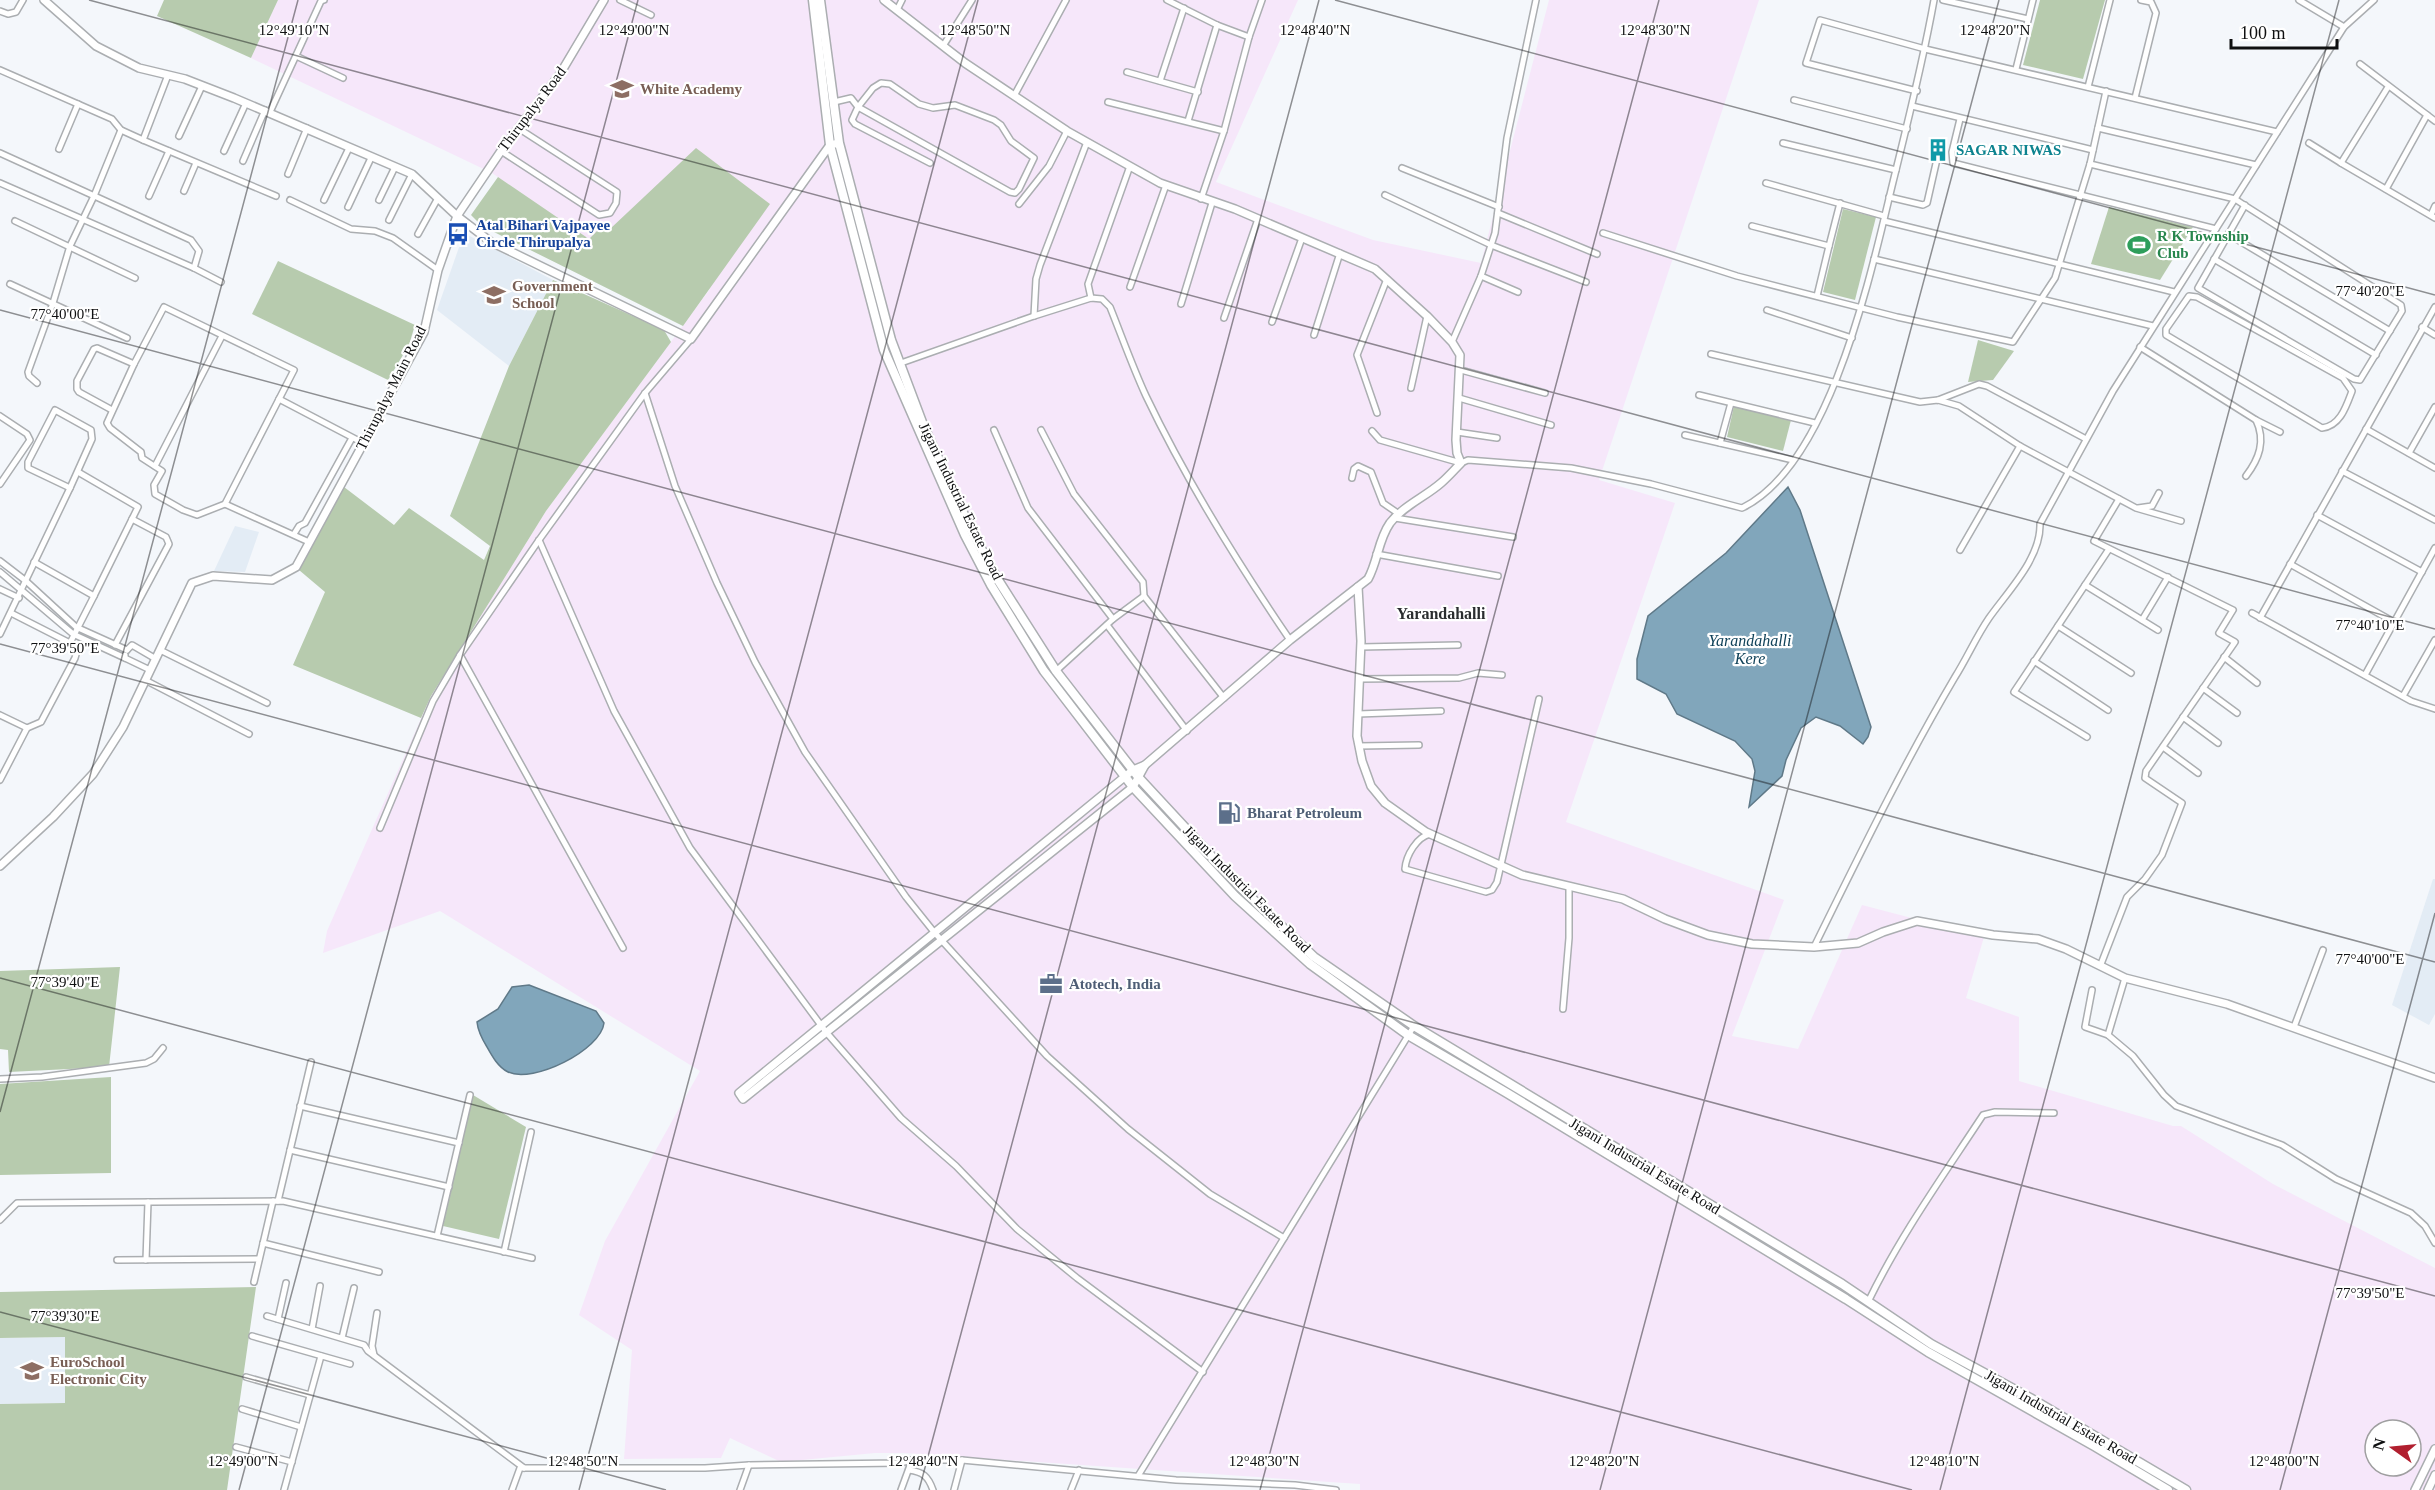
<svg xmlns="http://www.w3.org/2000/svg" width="2435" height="1490" font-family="'Times New Roman',serif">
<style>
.built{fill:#e3ecf5}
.industrial{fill:#f6e7fa;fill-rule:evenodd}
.green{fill:#b7cbae}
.water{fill:#81a6bb;stroke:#5f7988;stroke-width:1.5}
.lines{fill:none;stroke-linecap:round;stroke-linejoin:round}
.minor-casing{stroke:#abaeb1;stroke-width:8}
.tertiary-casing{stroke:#abaeb1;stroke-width:10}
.secondary-casing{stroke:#abaeb1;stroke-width:11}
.minor{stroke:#fff;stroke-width:5}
.tertiary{stroke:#fff;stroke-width:7}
.secondary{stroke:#fff;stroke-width:8}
.ticks{fill:none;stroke:#0f1011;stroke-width:1.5;stroke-opacity:0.45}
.labels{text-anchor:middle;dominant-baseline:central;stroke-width:4.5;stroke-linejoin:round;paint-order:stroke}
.education-label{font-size:15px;font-weight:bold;fill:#785e54;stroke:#fff;text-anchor:start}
.street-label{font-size:15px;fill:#0f1011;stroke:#fff}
.culture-label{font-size:15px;font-weight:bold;fill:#0d838f;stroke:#fff;text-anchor:start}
.transit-label{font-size:15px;font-weight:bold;fill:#164399;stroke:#fff;text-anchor:start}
.leisure-label{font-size:15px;font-weight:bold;fill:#27864d;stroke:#fff;text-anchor:start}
.service-label{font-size:15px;font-weight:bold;fill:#4e5e75;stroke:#fff;text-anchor:start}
.neighbourhood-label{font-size:16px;font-weight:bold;fill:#2a2d2f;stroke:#fff}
.water-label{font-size:16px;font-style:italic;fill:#104259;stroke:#fff}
.ticks-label{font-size:15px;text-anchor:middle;fill:#0f1011;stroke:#fff;stroke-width:4.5;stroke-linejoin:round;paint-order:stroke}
</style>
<rect width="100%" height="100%" fill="#f4f7fb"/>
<g class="built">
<polygon points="464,233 553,280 509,366 437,310"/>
<polygon points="235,526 259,532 245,572 214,571"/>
<polygon points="2433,879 2435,879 2435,1014 2429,1025 2392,1005"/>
<polygon points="65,1337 65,1403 0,1404 0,1338"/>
</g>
<path class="industrial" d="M278 0H1298L1216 182 1373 240 1481 263 1549 0H1759L1599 480 1675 503 1566 822 1784 900 1732 1036 1798 1049 1862 905 1984 937 1966 998 2019 1017V1081L2173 1126H2181L2273 1184 2435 1268V1490H1360V1484L904 1453H875L781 1462 730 1438 721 1458 624 1459 632 1350 579 1315 605 1241 700 1071 440 911 323 953 327 931 431 696 546 511 710 289 588 239 492 173 251 58ZM2375 1430H2411V1466H2375Z"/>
<g class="green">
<polygon points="164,0 278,0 251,58 157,16"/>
<polygon points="2040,0 2105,0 2083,79 2023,65"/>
<polygon points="696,148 770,204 683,326 482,226 471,215 498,177 589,239 603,225 610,229"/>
<polygon points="2109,207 2193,227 2160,280 2091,264"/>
<polygon points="1843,209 1876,217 1855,300 1823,292"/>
<polygon points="278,261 415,325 409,345 388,380 252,314"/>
<polygon points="553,280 664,330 671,342 546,511 431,696 421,718 293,665 325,592 299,570 344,487 394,525 409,508 484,560 490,546 450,516 509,366"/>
<polygon points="1978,340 2014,351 1993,380 1968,382"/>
<polygon points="1734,406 1791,420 1783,451 1727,437"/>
<polygon points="120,967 109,1067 9,1072 8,1050 0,1049 0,971"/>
<polygon points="111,1077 111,1173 0,1175 0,1084"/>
<polygon points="473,1095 526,1127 499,1239 443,1226"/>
<polygon points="256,1287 227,1490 0,1490 0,1404 65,1403 65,1337 0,1338 0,1292"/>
</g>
<g class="water">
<polygon points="1788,487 1800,510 1871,727 1868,737 1863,744 1840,726 1816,717 1801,728 1786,760 1782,776 1749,807 1755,771 1752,759 1735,741 1677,714 1666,694 1637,679 1637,659 1648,616 1726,553"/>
<path d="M529 985 596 1011 604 1023C601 1050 533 1084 508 1072 498 1067 492 1056 487 1047 482 1039 478 1032 477 1022L498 1009 512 987Z"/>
</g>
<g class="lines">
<g class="minor-casing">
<g id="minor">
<polyline points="620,0 651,15"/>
<polyline points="1167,0 1217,25 1249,37"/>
<polyline points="1943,0 2028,19"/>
<polyline points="2299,0 2344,27"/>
<polyline points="897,10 902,0"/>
<polyline points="0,11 8,14 16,12 23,0"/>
<polyline points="943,46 972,0"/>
<polyline points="296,56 343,78"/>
<polyline points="2360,64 2435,121"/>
<polyline points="2016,69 2033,0"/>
<polyline points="0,70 112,119 121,130 143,140 168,75"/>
<polyline points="1127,72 1198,92"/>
<polyline points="1160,81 1184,8"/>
<polyline points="2088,87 2110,0"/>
<polyline points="1917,91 1806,63 1820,20 1925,49 2277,132"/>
<polyline points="1014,96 1066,0"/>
<polyline points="2135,98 2156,13 2151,2 2141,0"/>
<polyline points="1794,100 1907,129"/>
<polyline points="834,102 851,98 858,107 873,88 881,83 890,84 919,104 933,108 955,105 994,120 1001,125 1011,141 1034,158 1019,189 1015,193 1010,192 858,107 852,120 855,124 930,163"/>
<polyline points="1108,102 1224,131"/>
<polyline points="1912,106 2093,150"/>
<polyline points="270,112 321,1 324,0"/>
<polyline points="1960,119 1952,152 1953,163 2216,229"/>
<polyline points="1188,121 1217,25"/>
<polyline points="2098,128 2256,165"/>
<polyline points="179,136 202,86"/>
<polyline points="143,140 276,196"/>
<polyline points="1783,143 1896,170"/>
<polyline points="2309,143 2341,163 2388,87"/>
<polyline points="59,149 78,104"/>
<polyline points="224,151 246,103"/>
<polyline points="501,151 599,215 610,213 616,203 617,192 518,128"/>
<polyline points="0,153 191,240 199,251 194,268"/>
<polyline points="243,161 265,110"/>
<polyline points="2341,163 2435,218"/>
<polyline points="2090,164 2235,199 2241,203 2398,303 2401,305 2402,311 2360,380 2354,379 2198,288 2245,205"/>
<polyline points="1402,168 1499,207"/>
<polyline points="288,174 307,128"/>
<polyline points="0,183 194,268 221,282"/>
<polyline points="1766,183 1884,216"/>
<polyline points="2386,189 2427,115"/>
<polyline points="184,191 196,163"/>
<polyline points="1385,195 1491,245 1586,282"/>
<polyline points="149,196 169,151"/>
<polyline points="1889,197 1923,205 1927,203 1937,159"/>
<polyline points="1201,199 1224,131 1249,37 1262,0"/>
<polyline points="290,200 351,229 375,231 393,238 438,270"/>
<polyline points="324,200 349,148"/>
<polyline points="379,200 395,167"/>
<polyline points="1019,204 1049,166 1067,131"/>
<polyline points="348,207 371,158"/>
<polyline points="1498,213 1597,254"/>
<polyline points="2431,215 2435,206"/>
<polyline points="389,220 412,174"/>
<polyline points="15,221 135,278"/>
<polyline points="1884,221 2174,292"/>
<polyline points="1752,226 1829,246 1840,203"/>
<polyline points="1603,233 1737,276 1897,317 2013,342 2055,278 2090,164 2106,91"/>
<polyline points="418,234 438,198"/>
<polyline points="2228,234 2390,331"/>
<polyline points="1874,259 2153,326"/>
<polyline points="2214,259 2376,355"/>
<polyline points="1481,276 1518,292"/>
<polyline points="10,284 127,338"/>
<polyline points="1130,287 1166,185"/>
<polyline points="1817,296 1829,246"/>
<path d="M2189 296 2197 297 2343 378 2352 391C2346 407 2340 426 2322 428L2166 335V329Z"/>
<polyline points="1091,298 1088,284 1130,166"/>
<polyline points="1181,304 1212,203"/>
<polygon points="164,307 294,370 225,504 197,515 183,510 155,494 154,485 162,471 142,458 141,452 110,428 107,423 134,364"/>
<polyline points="1767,310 1852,338"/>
<polyline points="1034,316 1036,279 1040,265 1087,142"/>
<polyline points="1224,318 1258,219"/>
<polyline points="1272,322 1302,238"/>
<polyline points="2422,327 2435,335"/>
<polyline points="1314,335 1340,253"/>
<polyline points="1452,342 1481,276 1495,233 1507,138 1536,0"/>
<path d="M2140 347 2256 420C2266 441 2259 459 2246 476"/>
<polyline points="1711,354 1920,402 1938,400 1959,406 2020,446 2136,508 2181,521"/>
<path d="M901 363 1034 316 1091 298 1102 299 1110 307C1122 337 1133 368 1146 396 1187 482 1237 562 1290 640"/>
<polyline points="1461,370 1545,393"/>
<polyline points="37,383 29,376 28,372 53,303 70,246 94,196 121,130"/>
<polyline points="1411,388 1427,316"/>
<polyline points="645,393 675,486 717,583 755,662 805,752 906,897 934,932 1047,1056 1128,1129 1210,1194 1284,1238"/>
<polyline points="1699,395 1815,423"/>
<polyline points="1459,398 1551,425"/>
<polyline points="279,399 363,443"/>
<polyline points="1938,400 1979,384 1987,386 2086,439"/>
<polygon points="55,410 91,430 92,439 70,488 28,468 28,462"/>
<polyline points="112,410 79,392 77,389 77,381 94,349 97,348 134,364"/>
<polyline points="1377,413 1357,355 1387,279"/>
<polyline points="0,416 27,434 30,440 0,484"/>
<polyline points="2256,420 2280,432"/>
<polyline points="2366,429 2435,468"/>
<polyline points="994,430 1028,508 1113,619"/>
<polyline points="1041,430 1074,494 1143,582 1144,596 1224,698"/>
<path d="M1372 431 1380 440 1461 463 1468 460 1571 468 1651 484 1742 508C1831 465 1871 272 1893 182 1908 121 1923 62 1934 0"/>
<polyline points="1457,432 1497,438"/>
<polyline points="1685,435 1793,460"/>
<polyline points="1720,443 1731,403"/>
<polyline points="2409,453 2435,407"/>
<polyline points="155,466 222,336"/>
<polyline points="2342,471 2435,520"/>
<polyline points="1352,478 1354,469 1358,466 1371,472 1383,503 1399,514"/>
<polyline points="225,504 309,542"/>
<polyline points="2138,508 2152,506 2159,493"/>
<polyline points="2317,515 2422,572"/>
<polyline points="1395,518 1513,537"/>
<polyline points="294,534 299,526 305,523 352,438"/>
<polyline points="539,540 614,711 690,848 826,1032 901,1118 956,1166 1017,1229 1077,1278 1203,1372"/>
<polyline points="1960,550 2020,446"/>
<polyline points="1376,554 1498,576"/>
<polyline points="0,561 26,581 76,627 127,650"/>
<polyline points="34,562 94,596 138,507 78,472"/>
<polyline points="2290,564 2394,622"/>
<polyline points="0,572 73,634 125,658"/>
<polyline points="2085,585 2158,630"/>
<polyline points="0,589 19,598"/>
<polyline points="2252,613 2411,701 2435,709"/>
<polyline points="2260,618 2435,307"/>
<polyline points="2142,620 2168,577"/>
<polyline points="1107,625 1187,731"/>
<polyline points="2058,626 2131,673"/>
<polyline points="0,634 70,488"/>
<polyline points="70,643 94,596"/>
<polyline points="115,645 169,544 166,537 132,519"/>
<polyline points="1361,647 1458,645"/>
<polyline points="127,650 132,645 156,659"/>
<polyline points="160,650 267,703"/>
<polyline points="125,655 125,658 150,670"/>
<polyline points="460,655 623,948"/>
<polyline points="2224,657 2257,683"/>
<polyline points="2034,661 2108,710"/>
<polyline points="1056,671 1113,619 1144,596"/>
<polyline points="2365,675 2435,548"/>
<polyline points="1360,679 1459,678 1478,673 1502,675"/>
<polyline points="145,680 249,734"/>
<polyline points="2203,688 2237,713"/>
<polyline points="2403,696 2435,640"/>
<polyline points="1358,714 1441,711"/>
<polyline points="0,715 27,728 41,722 75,658 77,651 70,643 11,613"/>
<polyline points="2183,717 2218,743"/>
<polyline points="2087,737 2014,692 2109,549"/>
<polyline points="1359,746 1419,745"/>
<polyline points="2163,747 2198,773"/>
<polyline points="0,780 27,728"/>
<polyline points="380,828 433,701 460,655 539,540 645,393 691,339"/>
<path d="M1430 834C1417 837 1406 855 1405 869L1486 892 1492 890 1497 882 1539 699"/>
<path d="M1814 947C1859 856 1903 765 1955 677 1967 658 1976 637 1989 618 2008 591 2041 558 2040 524L2113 391 2344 27 2374 0"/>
<polyline points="2101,964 2127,897 2145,879 2162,855 2182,803 2145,778 2146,771 2235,642 2219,633 2233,610 2094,541 2119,499"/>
<polyline points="2125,978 2108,1035 2133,1056 2164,1095 2176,1106 2282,1145 2336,1179 2411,1213 2425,1226 2435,1243"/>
<polyline points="2092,990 2085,1027 2108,1035"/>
<polyline points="1563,1009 1569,938 1569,886"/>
<polyline points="2294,1027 2323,950"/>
<polyline points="0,1079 42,1077 146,1063 154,1059 163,1048"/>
<polyline points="300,1106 459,1143"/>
<polyline points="290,1150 449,1187"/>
<polyline points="278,1201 311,1062"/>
<polyline points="0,1220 17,1203 283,1201 532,1258"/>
<polyline points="437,1236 470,1095"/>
<polyline points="263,1243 379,1272"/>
<polyline points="504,1252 531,1132"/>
<polyline points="117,1260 259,1259"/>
<polyline points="146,1260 148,1202"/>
<polyline points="254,1282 273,1201"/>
<path d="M1868 1302C1900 1236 1943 1176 1983 1115L1995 1112 2054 1113"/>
<polyline points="267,1316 364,1345 368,1351 524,1468"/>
<polyline points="278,1319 286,1283"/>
<polyline points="312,1329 320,1286"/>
<polyline points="252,1336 350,1364"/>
<polyline points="342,1338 354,1288"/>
<polyline points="374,1355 372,1346 377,1313"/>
<polyline points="246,1377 310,1395"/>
<polyline points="242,1409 301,1427"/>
<polyline points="236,1447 292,1462"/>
<path d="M909 1470C923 1472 928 1476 933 1490"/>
<polyline points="1138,1476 1414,1026"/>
<polyline points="284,1490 321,1356"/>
<polyline points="512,1490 520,1468 705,1468 749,1465 900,1463 912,1460 962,1460 1176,1480 1295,1485 1336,1490"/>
<polyline points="740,1490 749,1465"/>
<polyline points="901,1490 912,1460"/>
<polyline points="954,1490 962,1460"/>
<polyline points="1071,1490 1079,1470"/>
</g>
</g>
<g class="tertiary-casing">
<g id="tertiary">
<polyline points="44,0 96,46 139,68 185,79 234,98 412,174 457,216 491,242 691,339 830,145 839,143"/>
<path d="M884 0 965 63 1067 131 1160 183 1235 209 1375 269 1427 316 1452 342 1460 355 1456 440 1457 453 1461 463C1454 470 1448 477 1441 483 1425 497 1403 506 1390 523 1378 540 1378 561 1368 579L1290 640 1145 765"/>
<polyline points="1358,587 1361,641 1357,736 1362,761 1371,786 1385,803 1426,832 1522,875 1623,899 1665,919 1708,935 1752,944 1814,947 1858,943 1883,932 1917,921 1993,935 2038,939 2066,949 2125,978 2227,1004 2435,1078"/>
<polygon points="1145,765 1133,787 743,1099 739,1093 1133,770"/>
<polyline points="0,866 53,817 93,774 123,727 192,583 213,576 272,580 296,567 424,332 438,270 457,216 501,151 560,74 604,0"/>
<polyline points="2415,1490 2435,1449"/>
<polyline points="2428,1490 2435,1475"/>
</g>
</g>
<g class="secondary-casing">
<g id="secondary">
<polyline points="813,0 830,145 884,350 965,535 991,585 1044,671 1133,787 1235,896 1310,964 1408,1035 1507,1093 1846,1299 1928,1352 2096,1447 2168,1490"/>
<polyline points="820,0 839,143 891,340 923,425 971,530 998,580 1056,671 1139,778 1240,887 1314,957 1414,1026 1842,1284 1931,1344 2030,1398 2186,1490"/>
</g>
</g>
<use href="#minor" class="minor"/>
<use href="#tertiary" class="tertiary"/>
<use href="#secondary" class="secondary"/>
</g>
<path class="ticks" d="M89 0 2435 629M1335 0 2435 295M0 310 2435 962M0 644 2435 1296M0 978 1912 1490M0 1112 298 0M0 1312 666 1490M239 1490 638 0M579 1490 978 0M919 1490 1319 0M1260 1490 1659 0M1600 1490 1999 0M1940 1490 2339 0M2280 1490 2435 913"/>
<defs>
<g id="school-bare" transform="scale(1.8)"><path d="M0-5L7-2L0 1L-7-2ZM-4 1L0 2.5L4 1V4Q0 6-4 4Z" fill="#8d6e63" stroke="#fff" stroke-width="2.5" paint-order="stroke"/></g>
<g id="building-bare" transform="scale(1.8)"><path d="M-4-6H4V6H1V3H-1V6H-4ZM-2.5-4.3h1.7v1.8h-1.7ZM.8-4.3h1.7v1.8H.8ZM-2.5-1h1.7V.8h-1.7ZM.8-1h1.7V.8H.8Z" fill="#0f9aa8" stroke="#fff" stroke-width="2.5" paint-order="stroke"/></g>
<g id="bus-bare" transform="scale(1.8)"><path d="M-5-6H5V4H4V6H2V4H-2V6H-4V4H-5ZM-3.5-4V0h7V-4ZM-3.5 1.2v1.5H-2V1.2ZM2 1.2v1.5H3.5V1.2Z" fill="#1a4fb4" stroke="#fff" stroke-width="2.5" paint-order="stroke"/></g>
<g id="stadium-bare" transform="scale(1.8)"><path d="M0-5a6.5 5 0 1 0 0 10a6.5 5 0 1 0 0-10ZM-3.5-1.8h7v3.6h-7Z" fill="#2e9e5b" stroke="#fff" stroke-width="2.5" paint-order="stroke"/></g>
<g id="fuel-bare" transform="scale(1.8)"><path d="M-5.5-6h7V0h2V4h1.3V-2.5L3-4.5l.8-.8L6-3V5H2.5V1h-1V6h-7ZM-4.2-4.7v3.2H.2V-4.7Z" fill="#5c6f8a" stroke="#fff" stroke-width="2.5" paint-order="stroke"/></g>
<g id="office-bare" transform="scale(1.8)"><path d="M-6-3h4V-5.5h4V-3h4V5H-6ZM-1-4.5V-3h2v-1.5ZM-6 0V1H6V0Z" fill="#5c6f8a" stroke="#fff" stroke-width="2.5" paint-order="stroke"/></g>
</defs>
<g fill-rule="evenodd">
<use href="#school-bare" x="622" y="89"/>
<use href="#building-bare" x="1938" y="150"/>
<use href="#bus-bare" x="458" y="234"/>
<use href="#stadium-bare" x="2139" y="245"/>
<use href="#school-bare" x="494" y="295"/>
<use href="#fuel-bare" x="1229" y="813"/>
<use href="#office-bare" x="1051" y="984"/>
<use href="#school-bare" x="32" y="1371"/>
</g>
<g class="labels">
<g class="education-label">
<text x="640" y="89">White Academy</text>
<text x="512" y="286">Government<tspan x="512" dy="17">School</tspan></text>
<text x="50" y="1362">EuroSchool<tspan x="50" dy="17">Electronic City</tspan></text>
</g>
<g class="street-label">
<text transform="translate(532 109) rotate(-53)">Thirupalya Road</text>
<text transform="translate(391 388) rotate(-63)">Thirupalya Main Road</text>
<text transform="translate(961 501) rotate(64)">Jigani Industrial Estate Road</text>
<text transform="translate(1247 889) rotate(45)">Jigani Industrial Estate Road</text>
<text transform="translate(1645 1166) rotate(31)">Jigani Industrial Estate Road</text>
<text transform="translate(2061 1417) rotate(30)">Jigani Industrial Estate Road</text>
</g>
<g class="culture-label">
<text x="1956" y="150">SAGAR NIWAS</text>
</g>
<g class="transit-label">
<text x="476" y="225">Atal Bihari Vajpayee<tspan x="476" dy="17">Circle Thirupalya</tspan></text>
</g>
<g class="leisure-label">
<text x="2157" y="236">R K Township<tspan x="2157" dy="17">Club</tspan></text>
</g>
<g class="service-label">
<text x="1247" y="813">Bharat Petroleum</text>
<text x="1069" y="984">Atotech, India</text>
</g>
<g class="neighbourhood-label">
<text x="1441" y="613">Yarandahalli</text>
</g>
<g class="water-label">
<text x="1750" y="640">Yarandahalli<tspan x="1750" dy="18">Kere</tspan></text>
</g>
</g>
<g class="ticks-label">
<text x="294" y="35">12°49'10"N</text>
<text x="634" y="35">12°49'00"N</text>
<text x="975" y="35">12°48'50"N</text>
<text x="1315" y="35">12°48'40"N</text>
<text x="1655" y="35">12°48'30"N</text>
<text x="1995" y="35">12°48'20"N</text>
<text x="2370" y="296">77°40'20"E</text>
<text x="65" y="319">77°40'00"E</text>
<text x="2370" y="630">77°40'10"E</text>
<text x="65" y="653">77°39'50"E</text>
<text x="2370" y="964">77°40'00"E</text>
<text x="65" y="987">77°39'40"E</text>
<text x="2370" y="1298">77°39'50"E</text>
<text x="65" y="1321">77°39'30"E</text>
<text x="243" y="1466">12°49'00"N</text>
<text x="583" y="1466">12°48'50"N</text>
<text x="923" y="1466">12°48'40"N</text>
<text x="1264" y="1466">12°48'30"N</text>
<text x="1604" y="1466">12°48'20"N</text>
<text x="1944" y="1466">12°48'10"N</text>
<text x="2284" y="1466">12°48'00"N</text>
</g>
<g transform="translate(2393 1448) rotate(285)"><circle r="28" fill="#ffffff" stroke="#9f9fa0" stroke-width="1.5"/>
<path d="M0-4.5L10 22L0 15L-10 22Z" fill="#b11f2f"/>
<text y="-9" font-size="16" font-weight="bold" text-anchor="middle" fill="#0f1011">N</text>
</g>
<path d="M2231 39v9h106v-9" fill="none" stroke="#0f1011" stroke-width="3"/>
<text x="2240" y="39" font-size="18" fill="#0f1011" stroke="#ffffff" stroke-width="4.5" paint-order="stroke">100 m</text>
</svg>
